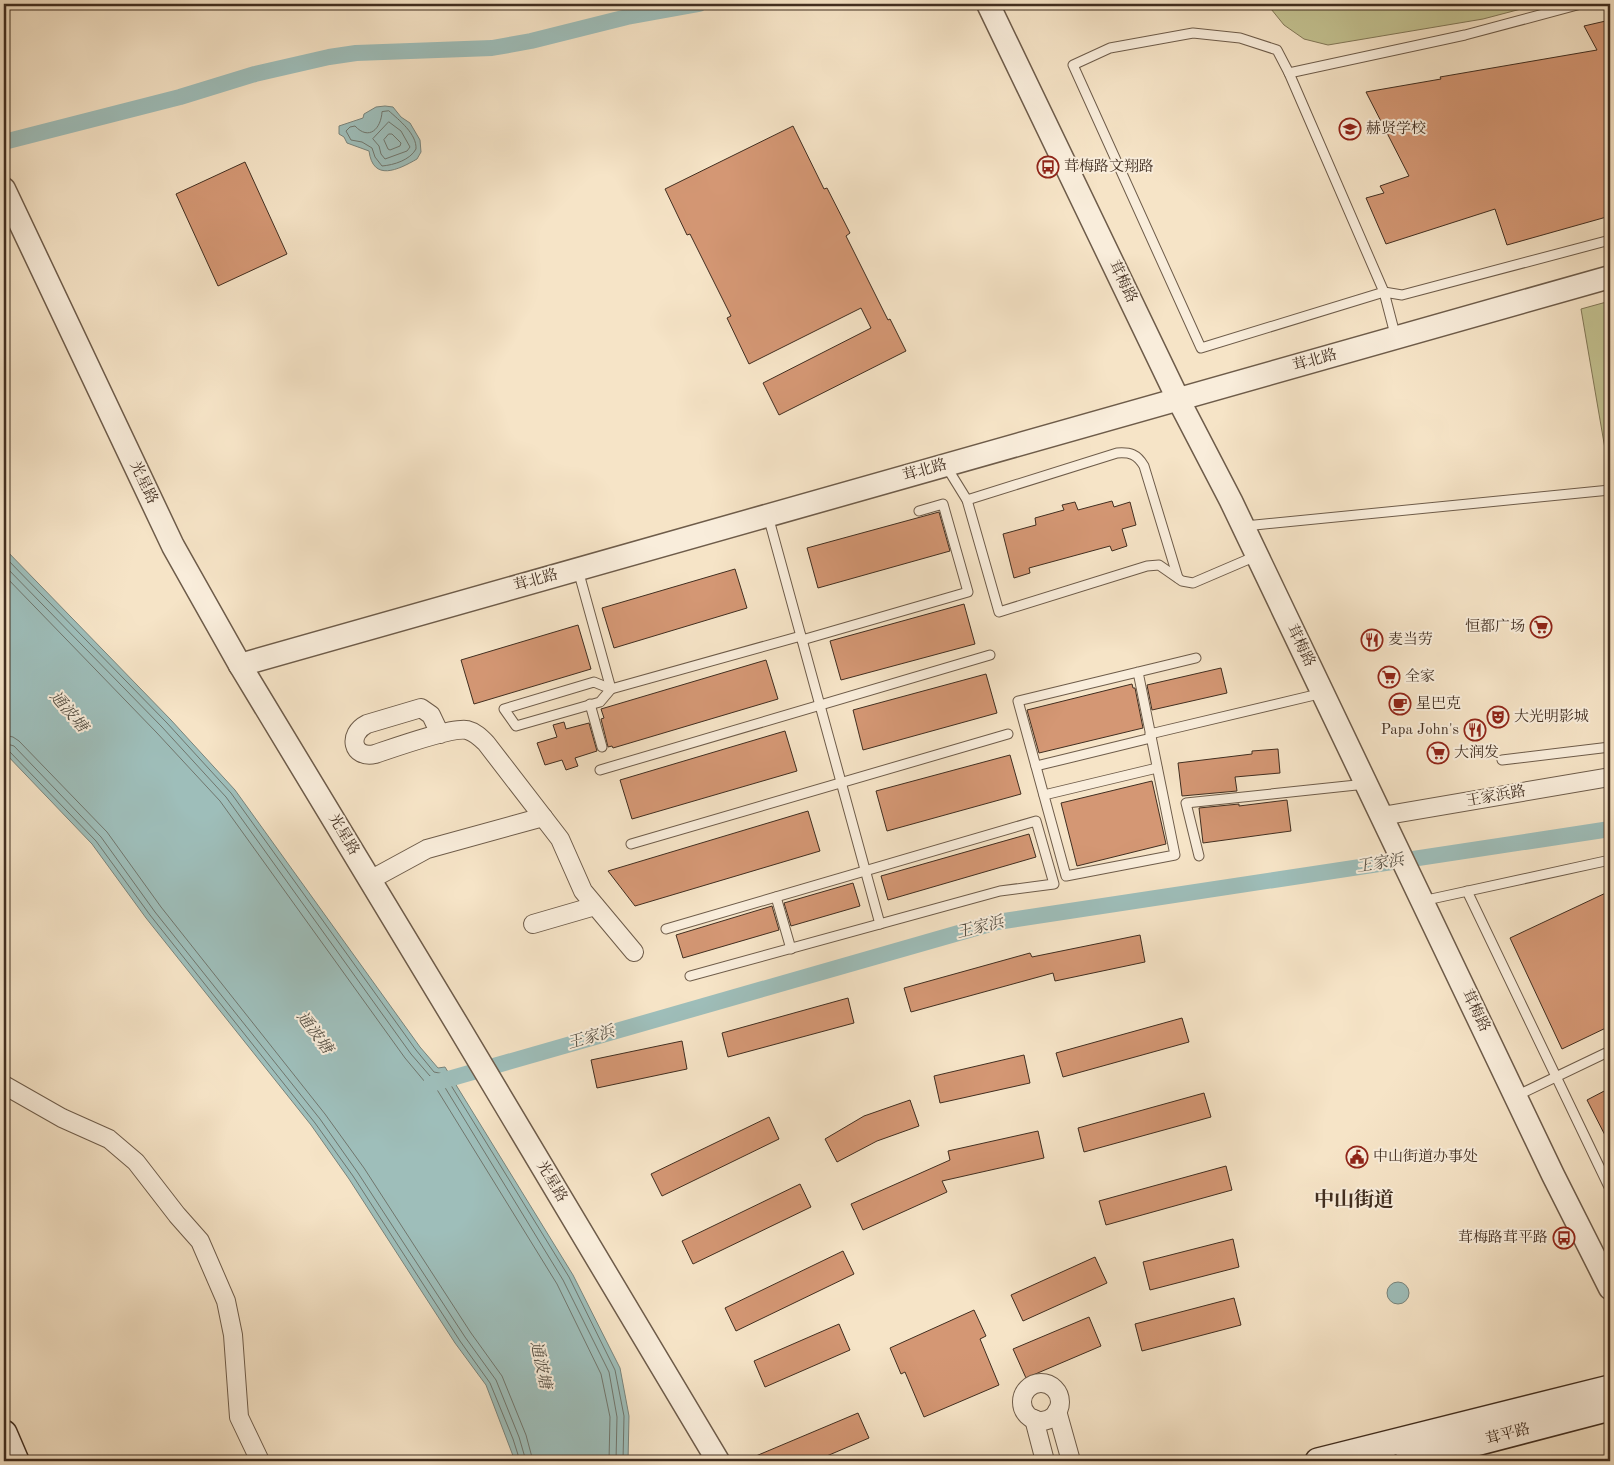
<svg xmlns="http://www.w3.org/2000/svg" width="1614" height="1465" font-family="'Old Standard TT','Noto Serif SC',serif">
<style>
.green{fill:#c3c291;stroke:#827858}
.water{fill:#9ebeba;stroke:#79847c}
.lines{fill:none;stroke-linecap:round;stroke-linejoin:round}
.shore{stroke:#70766d;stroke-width:1}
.canal{stroke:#9ebeba;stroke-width:16}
.building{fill:#d49774;stroke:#412e20}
.service-casing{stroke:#6e5c4a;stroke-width:11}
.minor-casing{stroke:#6e5c4a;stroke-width:20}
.tertiary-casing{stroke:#6e5c4a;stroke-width:25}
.secondary-casing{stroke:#412e20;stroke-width:28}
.service{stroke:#f9eddb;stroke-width:9}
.minor{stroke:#f9eddb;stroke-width:18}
.tertiary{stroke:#f9eddb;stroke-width:22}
.secondary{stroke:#f9eddb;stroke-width:25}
.labels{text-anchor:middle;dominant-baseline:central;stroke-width:4;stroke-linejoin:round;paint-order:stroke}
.poi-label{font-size:15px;fill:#412e20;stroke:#f9eddb;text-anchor:start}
.street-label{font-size:15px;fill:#412e20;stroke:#f9eddb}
.water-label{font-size:16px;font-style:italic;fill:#585246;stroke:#f9eddb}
.district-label{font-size:20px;font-weight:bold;fill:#412e20;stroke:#f9eddb}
</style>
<rect width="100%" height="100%" fill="#f6e4c7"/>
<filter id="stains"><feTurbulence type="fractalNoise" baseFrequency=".004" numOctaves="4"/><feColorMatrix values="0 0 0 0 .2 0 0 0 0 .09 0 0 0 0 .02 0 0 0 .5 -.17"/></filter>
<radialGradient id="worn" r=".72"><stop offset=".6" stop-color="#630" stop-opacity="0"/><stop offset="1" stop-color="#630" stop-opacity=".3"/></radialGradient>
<g class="green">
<polygon points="1267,4 1540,4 1483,19 1328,45 1304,39 1284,25"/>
<polygon points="1610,301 1610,478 1581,309"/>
</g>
<g class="water">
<path d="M385 106 393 107 401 117 410 123 420 140 421 152 417 159C398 170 373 182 369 151L347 143 344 137 339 134V126L363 118 364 114 376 107Z"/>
<polygon points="4,548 171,720 235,790 420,1047 438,1068 445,1067 573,1275 620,1368 629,1416 628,1461 515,1461 486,1385 455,1343 349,1179 311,1125 146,918 92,844 4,752"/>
<circle cx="1398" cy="1293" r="11"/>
</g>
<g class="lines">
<g class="shore">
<path d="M389 111C399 120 417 134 416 149 410 160 394 165 382 166L375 157 372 148 362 142 351 140 346 131 350 127 355 126C369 141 381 129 382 112Z"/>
<polygon points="389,122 401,131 410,147 407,151 385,159 381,154 379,146 373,139"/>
<polygon points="389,134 392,134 401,143 400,146 390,150 388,149 384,140"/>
<polyline points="4,556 167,723 231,793 416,1050 434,1072 444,1074 569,1277 615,1370 624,1416 623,1461"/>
<polyline points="4,565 162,727 226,797 411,1054 430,1076 441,1081 563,1280 609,1372 617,1417 616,1461"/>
<polyline points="4,575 157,733 220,801 405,1058 425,1082 436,1088 557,1284 601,1374 610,1417 609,1461"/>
<polyline points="4,735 13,737 19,741 107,832 161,907 325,1114 364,1168 471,1333 502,1376 526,1435 533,1461"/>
<polyline points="4,743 14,746 101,837 155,912 320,1119 358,1173 465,1337 496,1380 519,1437 526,1461"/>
<polyline points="4,749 9,751 96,841 150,915 315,1123 353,1176 460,1341 490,1383 513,1439 520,1461"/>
</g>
<g class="canal">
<polyline points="4,142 180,97 255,74 329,57 356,53 492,48 531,41 627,17 699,4"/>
<polyline points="431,1084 997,922 1610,829"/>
</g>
</g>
<g class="building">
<polygon points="1610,20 1610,216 1507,245 1495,209 1386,244 1366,198 1384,193 1380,186 1409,176 1366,92 1441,79 1440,77 1597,50 1584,26"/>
<polygon points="793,126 824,189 827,188 850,233 846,236 888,320 890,319 906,351 779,415 763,383 871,328 861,308 749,364 727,318 731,316 690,234 687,235 665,189"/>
<polygon points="245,162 287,254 218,286 176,194"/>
<polygon points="1112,501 1114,507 1130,502 1136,525 1122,529 1127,546 1112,551 1110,546 1029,568 1030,573 1014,578 1003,534 1036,525 1035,518 1064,510 1062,505 1075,502 1078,510"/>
<polygon points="939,512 950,551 818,588 807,548"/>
<polygon points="735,569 747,608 614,648 602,608"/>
<polygon points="964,604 975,644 841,680 830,641"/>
<polygon points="578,625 591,669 474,704 461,660"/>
<polygon points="766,660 778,699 613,748 612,746 608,747 601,719 604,718 601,709"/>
<polygon points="1221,668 1227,693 1152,710 1147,685"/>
<polygon points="986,674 997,713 863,750 853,710"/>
<polygon points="1132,684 1133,688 1135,688 1143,728 1039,753 1027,710"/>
<polygon points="564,722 566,729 589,723 597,751 575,758 578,766 566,770 562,760 545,765 537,743 557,737 553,725"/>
<polygon points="785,731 797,771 632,819 620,780"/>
<polygon points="1278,749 1280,773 1235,777 1237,791 1182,796 1178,763 1252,754 1252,751"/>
<polygon points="1010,755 1021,794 887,831 876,791"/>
<polygon points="1152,781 1166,844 1077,866 1061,803"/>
<polygon points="1287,800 1291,831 1203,843 1199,808 1239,804 1239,806"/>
<polygon points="808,811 820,851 635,906 608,871"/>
<polygon points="1029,834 1036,857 888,900 881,876"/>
<polygon points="853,883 860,906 791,926 784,903"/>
<polygon points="1610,891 1610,1026 1562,1049 1510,938"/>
<polygon points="772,906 779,930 683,958 676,935"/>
<polygon points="1140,935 1145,962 1055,981 1053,973 911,1012 904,988 1030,953 1032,957"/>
<polygon points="848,998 854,1023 728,1057 722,1033"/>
<polygon points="1182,1018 1189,1042 1063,1077 1056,1053"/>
<polygon points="682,1041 687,1069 597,1088 591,1060"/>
<polygon points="1024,1055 1030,1083 940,1103 934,1076"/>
<polygon points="1610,1088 1610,1145 1587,1100"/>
<polygon points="1204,1093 1211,1117 1084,1152 1078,1128"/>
<polygon points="910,1100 919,1126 877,1141 837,1162 825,1139 864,1116"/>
<polygon points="769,1117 779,1139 662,1196 651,1174"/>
<polygon points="1038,1131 1044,1158 942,1181 947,1192 863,1230 851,1204 950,1160 948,1151"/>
<polygon points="1226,1166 1232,1190 1106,1225 1099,1201"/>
<polygon points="800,1184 811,1207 693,1264 682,1241"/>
<polygon points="1233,1239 1239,1267 1150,1290 1143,1262"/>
<polygon points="843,1251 854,1274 736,1331 725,1308"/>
<polygon points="1095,1257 1107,1283 1023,1321 1011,1295"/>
<polygon points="1234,1298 1241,1325 1142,1351 1135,1324"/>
<polygon points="974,1310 986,1336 980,1339 999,1385 924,1417 905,1372 901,1374 890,1348"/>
<polygon points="1089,1317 1101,1346 1026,1378 1013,1349"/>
<polygon points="839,1324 850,1350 765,1387 754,1361"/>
<polygon points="858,1413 869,1438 815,1461 744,1461"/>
</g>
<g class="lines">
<g class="service-casing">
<g id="service">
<polyline points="1289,73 1465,35 1581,4"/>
<polyline points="1396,338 1384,292 1289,73 1277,50 1240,38 1193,33 1110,48 1073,65 1201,348 1384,292 1402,295 1610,240"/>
<polyline points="946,466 967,500 999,612 1147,566 1159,565 1182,581 1193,583 1256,556"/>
<path d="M967 500 1117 453C1130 452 1137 454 1144 466L1178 578"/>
<polyline points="768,516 880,924"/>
<polyline points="1245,526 1610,490"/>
<polyline points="578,570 611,689 801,636"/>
<polyline points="802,640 968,592 943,504 919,511"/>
<polyline points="1138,672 1175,855 1066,876 1018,701 1196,658"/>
<polygon points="594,682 611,689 600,702 516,726 504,709"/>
<polyline points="590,704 602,747"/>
<polyline points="1150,734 1323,693"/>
<polyline points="1502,760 1610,747"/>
<polyline points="1036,766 1151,738"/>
<polyline points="600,770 990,655"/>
<polyline points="1044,795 1157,768"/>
<polyline points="631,844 1008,734"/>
<polyline points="1199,856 1186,803 1366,784"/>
<polyline points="1467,891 1610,1189"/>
<polyline points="776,897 791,949"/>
<polyline points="1422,901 1610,860"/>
<polyline points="666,929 1036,821 1054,884 1000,891 690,976"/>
<polyline points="1516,1096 1610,1051"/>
</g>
</g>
<g class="minor-casing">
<g id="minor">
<path d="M440 734 431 715 421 708 367 724C347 734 352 759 375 754 393 748 452 727 467 730 475 732 480 737 486 743L560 839 583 891 634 952"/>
<polyline points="1382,816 1610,777"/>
<polyline points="370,880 427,849 543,817"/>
<polyline points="533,924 595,906"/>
<polyline points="4,1085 62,1118 109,1139 136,1162 177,1215 200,1241 226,1301 233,1335 239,1417 260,1461"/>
<circle cx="1041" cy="1402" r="19"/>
<polyline points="1057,1411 1071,1461"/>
<polyline points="1034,1419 1045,1461"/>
</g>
</g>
<g class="tertiary-casing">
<g id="tertiary">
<polyline points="988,4 1178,399 1231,501 1553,1175 1610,1288"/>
<polyline points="4,189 173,546 240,665 457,1024 718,1461"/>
<polyline points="240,665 1610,277"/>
</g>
</g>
<g class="secondary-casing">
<g id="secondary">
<polyline points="4,1433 16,1461"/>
<polyline points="1318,1461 1610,1388"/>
<polyline points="1407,1461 1610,1408"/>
</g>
</g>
<use href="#service" class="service"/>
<use href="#minor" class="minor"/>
<use href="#tertiary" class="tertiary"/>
<use href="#secondary" class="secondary"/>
</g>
<defs>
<g id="school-ring" transform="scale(1.125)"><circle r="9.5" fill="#f9eddb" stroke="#8f2418" stroke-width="1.5"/><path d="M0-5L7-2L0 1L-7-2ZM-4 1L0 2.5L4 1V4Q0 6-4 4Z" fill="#8f2418"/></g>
<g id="bus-ring" transform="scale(1.125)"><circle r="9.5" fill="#f9eddb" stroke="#8f2418" stroke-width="1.5"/><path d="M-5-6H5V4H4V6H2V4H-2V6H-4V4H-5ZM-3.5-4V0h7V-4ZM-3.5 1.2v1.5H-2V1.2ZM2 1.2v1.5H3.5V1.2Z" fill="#8f2418"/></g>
<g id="supermarket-ring" transform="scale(1.125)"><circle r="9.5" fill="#f9eddb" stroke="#8f2418" stroke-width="1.5"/><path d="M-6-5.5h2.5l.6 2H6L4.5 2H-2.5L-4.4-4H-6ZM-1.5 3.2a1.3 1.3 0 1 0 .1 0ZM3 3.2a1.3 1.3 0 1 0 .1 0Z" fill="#8f2418"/></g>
<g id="restaurant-ring" transform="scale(1.125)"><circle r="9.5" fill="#f9eddb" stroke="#8f2418" stroke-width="1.5"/><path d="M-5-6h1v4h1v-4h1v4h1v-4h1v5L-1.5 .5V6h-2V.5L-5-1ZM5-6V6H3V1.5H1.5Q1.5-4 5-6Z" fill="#8f2418"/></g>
<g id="cafe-ring" transform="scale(1.125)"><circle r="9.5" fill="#f9eddb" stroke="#8f2418" stroke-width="1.5"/><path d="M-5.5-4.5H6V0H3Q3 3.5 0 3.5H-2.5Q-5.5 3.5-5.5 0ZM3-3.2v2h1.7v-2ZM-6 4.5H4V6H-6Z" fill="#8f2418"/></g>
<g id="theatre-ring" transform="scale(1.125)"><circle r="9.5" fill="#f9eddb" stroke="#8f2418" stroke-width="1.5"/><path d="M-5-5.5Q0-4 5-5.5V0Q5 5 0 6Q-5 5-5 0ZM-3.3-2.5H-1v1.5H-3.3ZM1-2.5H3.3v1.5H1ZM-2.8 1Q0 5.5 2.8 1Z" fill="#8f2418"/></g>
<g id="civic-ring" transform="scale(1.125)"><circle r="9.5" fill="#f9eddb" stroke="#8f2418" stroke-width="1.5"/><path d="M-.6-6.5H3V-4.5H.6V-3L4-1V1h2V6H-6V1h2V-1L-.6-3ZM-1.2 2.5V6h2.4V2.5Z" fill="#8f2418"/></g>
</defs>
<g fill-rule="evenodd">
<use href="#school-ring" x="1350" y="129"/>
<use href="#bus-ring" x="1048" y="167"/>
<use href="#supermarket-ring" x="1541" y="627"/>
<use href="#restaurant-ring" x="1372" y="640"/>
<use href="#supermarket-ring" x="1389" y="677"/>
<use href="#cafe-ring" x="1400" y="704"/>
<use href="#theatre-ring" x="1498" y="717"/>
<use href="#restaurant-ring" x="1475" y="730"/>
<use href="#supermarket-ring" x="1438" y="753"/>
<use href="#civic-ring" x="1357" y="1157"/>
<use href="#bus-ring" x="1564" y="1238"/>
</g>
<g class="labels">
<g class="poi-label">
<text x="1366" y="129">赫贤学校</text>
<text x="1064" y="167">茸梅路文翔路</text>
<text x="1525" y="627" text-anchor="end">恒都广场</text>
<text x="1388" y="640">麦当劳</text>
<text x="1405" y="677">全家</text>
<text x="1416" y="704">星巴克</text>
<text x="1514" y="717">大光明影城</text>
<text x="1459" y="730" text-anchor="end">Papa John's</text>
<text x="1454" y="753">大润发</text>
<text x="1373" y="1157">中山街道办事处</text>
<text x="1548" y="1238" text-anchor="end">茸梅路茸平路</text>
</g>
<g class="street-label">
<text transform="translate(1122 282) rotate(64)">茸梅路</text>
<text transform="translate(1315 361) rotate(-16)">茸北路</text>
<text transform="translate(925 471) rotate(-16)">茸北路</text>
<text transform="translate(143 483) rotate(65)">光星路</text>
<text transform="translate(536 581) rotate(-16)">茸北路</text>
<text transform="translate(1300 646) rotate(64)">茸梅路</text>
<text transform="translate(1496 797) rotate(-10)">王家浜路</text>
<text transform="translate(343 835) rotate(59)">光星路</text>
<text transform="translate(1475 1011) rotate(64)">茸梅路</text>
<text transform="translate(551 1182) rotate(59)">光星路</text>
<text transform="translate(1508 1435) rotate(-15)">茸平路</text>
</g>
<g class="water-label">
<text transform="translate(68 712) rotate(49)">通波塘</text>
<text transform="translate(1380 864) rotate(-9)">王家浜</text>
<text transform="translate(980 928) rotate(-14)">王家浜</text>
<text transform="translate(314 1033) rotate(53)">通波塘</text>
<text transform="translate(591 1038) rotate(-16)">王家浜</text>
<text transform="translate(540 1365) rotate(78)">通波塘</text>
</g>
<g class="district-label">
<text x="1354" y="1201">中山街道</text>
</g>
</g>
<rect width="1614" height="1465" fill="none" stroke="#f6e4c7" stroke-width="20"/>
<rect x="5" y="5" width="1604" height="1455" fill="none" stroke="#412e20" stroke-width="2.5"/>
<rect x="10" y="10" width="1594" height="1445" fill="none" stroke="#412e20"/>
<rect width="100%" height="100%" filter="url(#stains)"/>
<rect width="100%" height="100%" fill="url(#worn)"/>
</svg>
